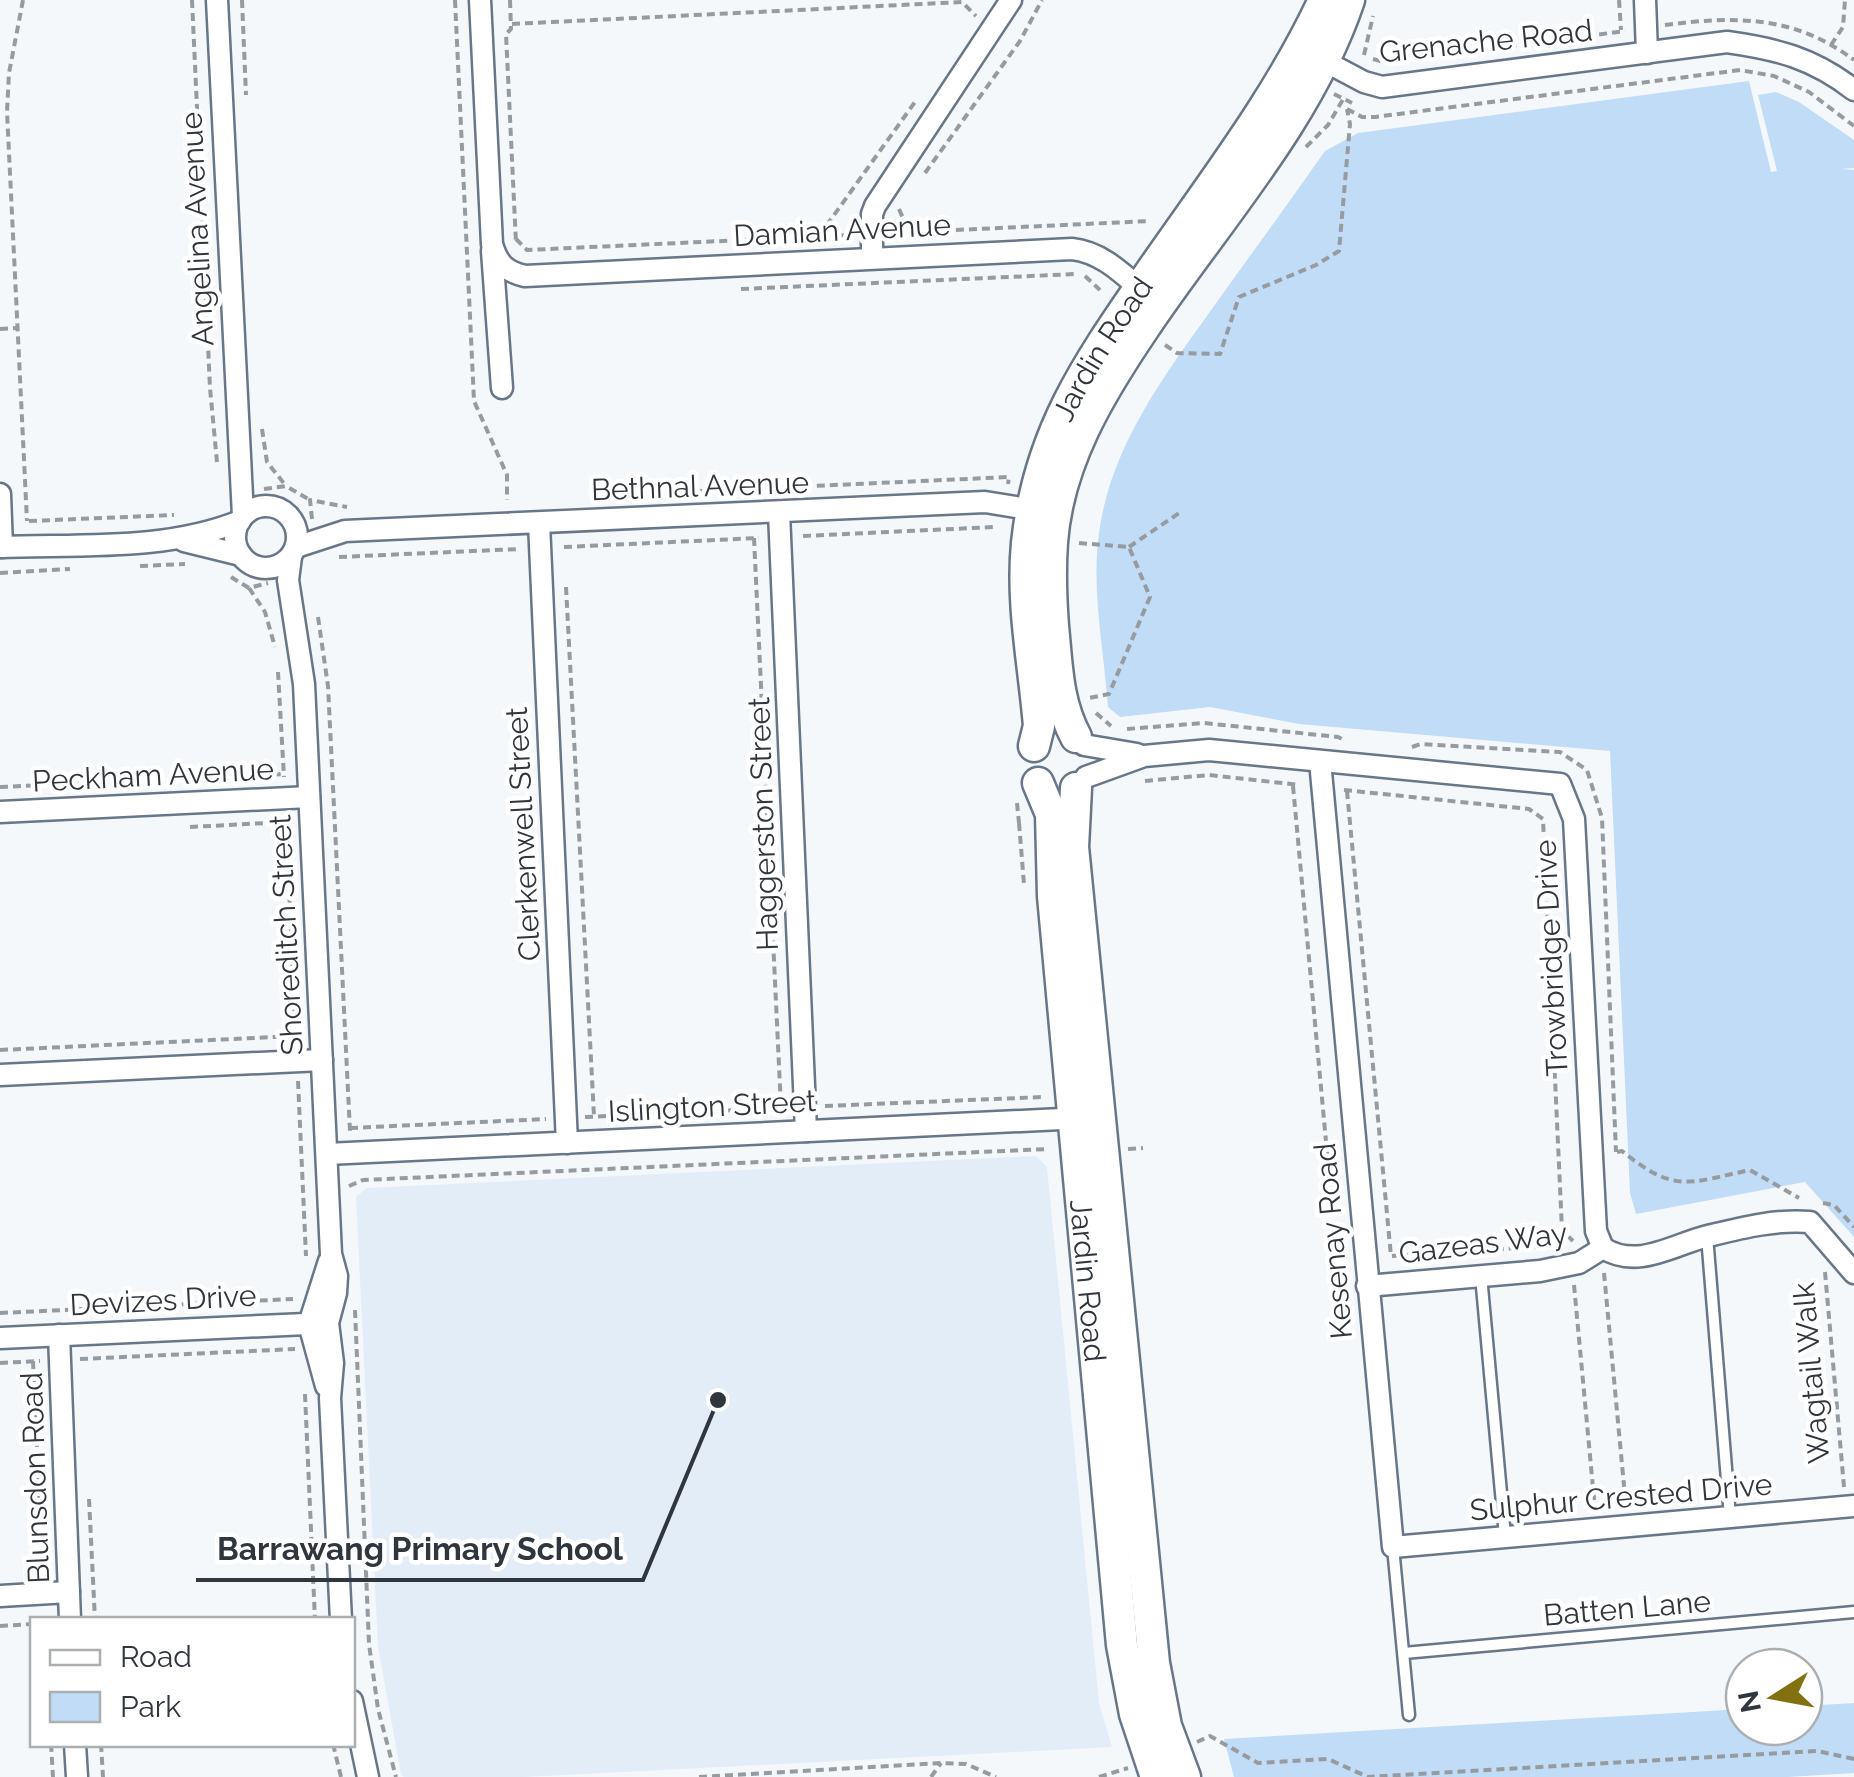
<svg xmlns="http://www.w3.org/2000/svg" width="1854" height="1777" font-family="Raleway,sans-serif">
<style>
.built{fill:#e3edf7}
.green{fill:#c1dcf7}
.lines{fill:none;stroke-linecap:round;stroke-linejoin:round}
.lane-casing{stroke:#677788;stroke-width:15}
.street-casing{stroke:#677788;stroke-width:25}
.secondary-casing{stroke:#677788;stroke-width:35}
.path{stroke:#969ba0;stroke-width:4;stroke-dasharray:8 5;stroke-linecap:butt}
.lane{stroke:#fff;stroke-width:10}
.street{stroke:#fff;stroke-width:20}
.secondary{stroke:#fff;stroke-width:30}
.labels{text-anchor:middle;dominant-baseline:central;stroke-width:9;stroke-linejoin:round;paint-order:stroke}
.street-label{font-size:30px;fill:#2f363d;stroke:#fff}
.leader{fill:none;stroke:#2f363d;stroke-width:4}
.callout-dot{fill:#2f363d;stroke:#fff;stroke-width:4}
.callout-label{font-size:32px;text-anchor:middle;font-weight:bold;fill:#2f363d;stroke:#fff;stroke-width:9;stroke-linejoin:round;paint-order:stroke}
</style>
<rect width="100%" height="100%" fill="#f4f8fb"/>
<polygon class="built" points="1036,1156 1047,1167 1099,1703 1112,1747 525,1777 404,1777 401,1774 378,1647 356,1197 367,1188"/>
<g class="green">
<path d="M1749 81 1771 172 1777 171 1758 95 1776 92 1799 102 1854 140V168L1841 169 1854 170V1237L1805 1182 1636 1214 1630 1193 1610 751 1299 724 1210 707 1120 717 1108 707C1104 650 1091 590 1099 533 1111 443 1168 371 1219 299 1254 250 1290 201 1325 151L1358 133Z"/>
<polygon points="1854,1703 1854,1773 1788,1777 1234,1777 1224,1739 1744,1709 1744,1727 1804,1727 1804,1706"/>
</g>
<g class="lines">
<g class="lane-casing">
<g id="lane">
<polyline points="1707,1236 1730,1517"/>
<polyline points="1481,1276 1505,1536"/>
<polyline points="1393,1547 1409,1715"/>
<polyline points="1404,1653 1854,1612"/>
</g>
</g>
<g class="street-casing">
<g id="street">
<polyline points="217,0 243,516"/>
<path d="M480 0 492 244C498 264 505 271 525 276L1072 249C1102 252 1124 275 1146 294"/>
<polyline points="1645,0 1647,53"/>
<path d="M1313 55 1364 82 1382 87 1727 42C1777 49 1813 58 1854 90"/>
<polyline points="492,251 502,388"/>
<polyline points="872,258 872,214 875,206 1011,0"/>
<polyline points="0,494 2,547"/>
<circle cx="266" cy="537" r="31"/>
<polyline points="779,513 806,1131"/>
<polyline points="539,523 567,1143"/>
<polyline points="184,541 241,555"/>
<path d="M0 547C79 544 166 551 240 521"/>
<polyline points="296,547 345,531 985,502 1040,511"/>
<polyline points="291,557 288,580 304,684 331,1254 337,1276 336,1293 328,1323 333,1363 330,1398 341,1620"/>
<polyline points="1084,745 1137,754"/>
<polyline points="1320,761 1393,1547 1854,1506"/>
<polyline points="1086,777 1144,756 1209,750 1560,784 1574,819 1596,1231 1603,1248"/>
<polyline points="0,812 309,797"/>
<polyline points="0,1075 322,1060"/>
<polyline points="327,1154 1082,1118"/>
<path d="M1603 1248C1638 1270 1674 1244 1708 1236 1741 1228 1776 1219 1810 1222L1854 1273"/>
<polyline points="1367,1286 1540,1271 1579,1263 1603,1248"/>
<polyline points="59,1335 70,1620"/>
<polyline points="0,1338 328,1323"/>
<polyline points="326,1386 309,1324 329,1261"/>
<polyline points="0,1596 69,1592"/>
<polyline points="352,1701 368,1777"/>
<polyline points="75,1744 77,1777"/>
</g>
</g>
<g class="secondary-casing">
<g id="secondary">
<path d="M1076 737C1057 702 1057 665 1053 626 1051 599 1050 570 1052 542 1058 462 1100 393 1144 328 1215 222 1308 122 1349 0"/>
<path id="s1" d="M1034 746 1039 726C1034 665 1021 605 1027 543 1039 430 1090 360 1152 270 1213 182 1279 97 1324 0"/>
<path id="s2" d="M1038 783 1051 814 1053 896 1122 1645 1135 1714 1156 1777"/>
<polyline points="1076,788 1073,847 1154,1663 1166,1726 1185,1777"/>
</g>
</g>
<g class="path">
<polyline points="23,0 9,73 7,112 27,521"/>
<polyline points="192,0 210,388 217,462"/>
<polyline points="242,0 246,95"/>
<polyline points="455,0 474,401 507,475 507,500"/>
<polyline points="510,0 511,29 506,34 516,243"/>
<polyline points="1619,0 1621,30"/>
<polyline points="512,24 962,2 976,16"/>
<path d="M1665 25C1735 16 1794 15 1854 60"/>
<polyline points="1831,45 1843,27 1845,0"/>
<polyline points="1496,48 1625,31"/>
<polyline points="1364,55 1373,16"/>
<polyline points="1373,59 1388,63"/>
<polyline points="1334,94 1352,103"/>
<polyline points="1347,109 1362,117 1375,117 1740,70 1774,76 1809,92 1854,126"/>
<polyline points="1306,147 1328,125 1345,96"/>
<polyline points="925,173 1020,41 1042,0"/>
<polyline points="899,209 909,232"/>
<polyline points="891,233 1150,221"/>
<polyline points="819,236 915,102"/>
<polyline points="516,239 527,250 852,235"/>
<polyline points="1085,276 1100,290"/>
<polyline points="741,289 1076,274"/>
<polyline points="0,329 18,328"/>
<polyline points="1165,345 1177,353 1220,354 1239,297 1316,265 1339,251 1350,124 1347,109"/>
<polyline points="262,429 267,462 286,486"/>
<polyline points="264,489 286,486 310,500"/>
<polyline points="661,493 1009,477 1008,484"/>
<polyline points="312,519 310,500 347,507"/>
<polyline points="29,521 174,515"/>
<polyline points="803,536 994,527"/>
<polyline points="754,538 781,1108"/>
<polyline points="1079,543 1129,547 1150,597 1109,694 1089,698"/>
<polyline points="564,547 759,538"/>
<polyline points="1129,547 1182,511"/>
<polyline points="339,557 519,549"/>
<polyline points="140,566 185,564"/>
<polyline points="0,573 70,569"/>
<polyline points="231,577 249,588 268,583"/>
<polyline points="566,587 594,1116"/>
<polyline points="249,588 265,612 275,647"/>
<polyline points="318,617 328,686 350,1131"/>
<polyline points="278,672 284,777"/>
<polyline points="1096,713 1111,726"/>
<polyline points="1127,729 1204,723 1338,737 1346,741"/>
<polyline points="1412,747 1421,744 1560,752 1587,770 1602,818 1616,1152"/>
<polyline points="1145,781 1209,775 1300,785"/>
<polyline points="1293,786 1328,1163"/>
<polyline points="0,787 284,774"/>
<polyline points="1344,790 1529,809 1543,819 1562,1230 1573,1241"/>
<polyline points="1347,791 1391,1256 1550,1246 1562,1230"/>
<polyline points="1017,803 1019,823"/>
<polyline points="286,821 296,1042"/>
<polyline points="1019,823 1024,884"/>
<polyline points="190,827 285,822"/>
<polyline points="0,1050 296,1036"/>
<polyline points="298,1081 306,1256"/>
<polyline points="825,1106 1043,1097"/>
<polyline points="585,1117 785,1108"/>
<polyline points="350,1128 546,1119"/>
<polyline points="1128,1149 1143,1148"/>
<path d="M1617 1152 1622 1151C1675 1194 1688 1183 1750 1170L1799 1198"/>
<polyline points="349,1186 363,1180 1047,1149"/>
<polyline points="1823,1203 1834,1205 1854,1227"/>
<polyline points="1825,1272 1844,1487"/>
<polyline points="1604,1273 1626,1507"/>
<polyline points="1574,1285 1595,1509"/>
<polyline points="355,1310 369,1644 378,1709 396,1777"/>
<polyline points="0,1313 293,1299"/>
<polyline points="80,1359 295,1349"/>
<polyline points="33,1361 43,1575"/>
<polyline points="0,1363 40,1361"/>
<polyline points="305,1394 315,1620"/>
<polyline points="89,1499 95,1620"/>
<polyline points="0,1626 32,1624"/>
<polyline points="1197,1742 1210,1736 1258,1763 1328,1759 1368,1777 1817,1751 1854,1759"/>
<polyline points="51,1744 53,1777"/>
<polyline points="101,1744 103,1777"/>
<polyline points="333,1744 341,1777"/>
<polyline points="699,1777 941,1763 966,1764 996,1777"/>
<polyline points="931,1777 941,1763"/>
<polyline points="1099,1777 1128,1768"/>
</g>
<use href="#lane" class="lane"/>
<use href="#street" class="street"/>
<use href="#secondary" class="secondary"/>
</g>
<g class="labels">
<g class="street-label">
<text transform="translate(1486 41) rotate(-6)">Grenache Road</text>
<text transform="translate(197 229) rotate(-93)">Angelina Avenue</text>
<text transform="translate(842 230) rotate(-3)">Damian Avenue</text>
<text stroke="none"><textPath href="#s1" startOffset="415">Jardin Road</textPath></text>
<text transform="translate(700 486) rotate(-2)">Bethnal Avenue</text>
<text transform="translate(153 775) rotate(-3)">Peckham Avenue</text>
<text transform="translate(763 824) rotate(-92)">Haggerston Street</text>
<text transform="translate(523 834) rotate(-93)">Clerkenwell Street</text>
<text transform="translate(286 935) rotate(-93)">Shoreditch Street</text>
<text transform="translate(1551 958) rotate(-93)">Trowbridge Drive</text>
<text transform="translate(712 1106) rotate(-3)">Islington Street</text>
<text transform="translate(1333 1241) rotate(-95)">Kesenay Road</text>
<text transform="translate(1483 1243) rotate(-7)">Gazeas Way</text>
<text stroke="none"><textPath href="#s2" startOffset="502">Jardin Road</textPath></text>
<text transform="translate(163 1300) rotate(-3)">Devizes Drive</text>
<text transform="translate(1811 1373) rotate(-95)">Wagtail Walk</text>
<text transform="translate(35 1478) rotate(-92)">Blunsdon Road</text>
<text transform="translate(1621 1497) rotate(-5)">Sulphur Crested Drive</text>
<text transform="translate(1627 1608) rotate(-5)">Batten Lane</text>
</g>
</g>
<path class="leader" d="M718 1400L643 1580H196"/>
<circle class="callout-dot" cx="718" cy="1400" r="10"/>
<g class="callout-label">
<text x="420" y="1560">Barrawang Primary School</text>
</g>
<rect x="30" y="1617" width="325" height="130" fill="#ffffff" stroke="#acafb1" stroke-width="2.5"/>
<rect x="50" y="1650" width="50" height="15" fill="#ffffff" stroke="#acafb1" stroke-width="2.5"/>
<text x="120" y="1667" font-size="30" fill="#2f363d">Road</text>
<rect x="50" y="1692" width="50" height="30" fill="#c1dcf7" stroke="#acafb1" stroke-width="2.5"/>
<text x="120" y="1717" font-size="30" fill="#2f363d">Park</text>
<g transform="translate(1774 1697) rotate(259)"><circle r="48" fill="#ffffff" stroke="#acafb1" stroke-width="2.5"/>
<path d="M0-8L18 38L0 25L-18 38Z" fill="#827111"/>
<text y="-15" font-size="28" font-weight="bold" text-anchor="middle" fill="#2f363d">N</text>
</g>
</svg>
